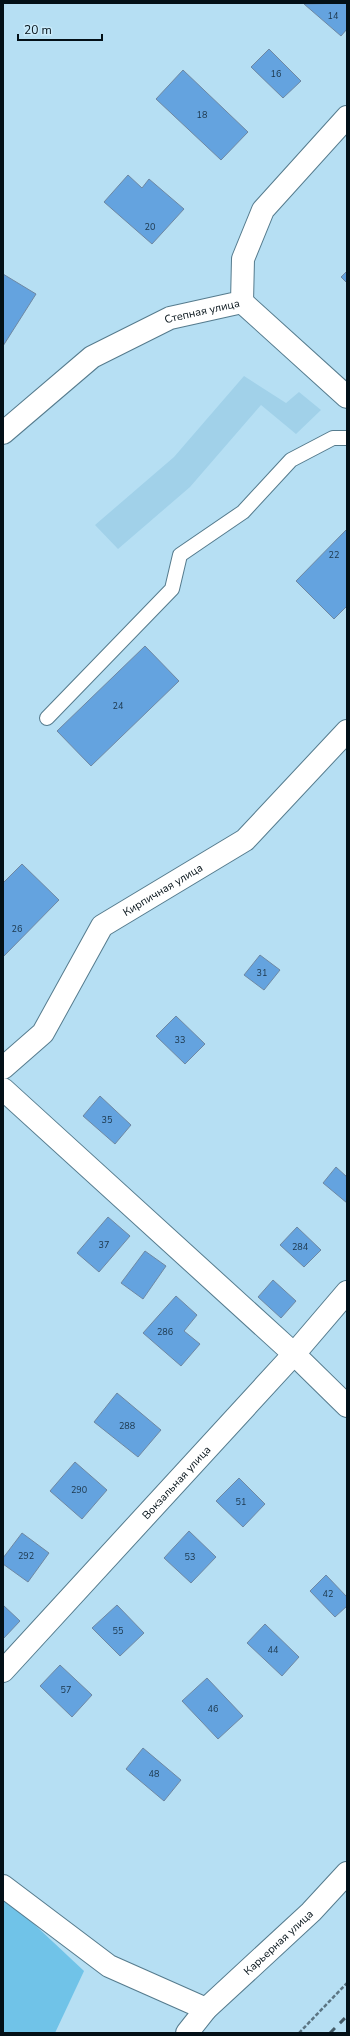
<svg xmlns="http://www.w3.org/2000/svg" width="350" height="2036" font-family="'Nunito Sans',sans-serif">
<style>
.built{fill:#a1d1e9}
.green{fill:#70c3e8}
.building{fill:#64a3df;stroke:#6e88a3}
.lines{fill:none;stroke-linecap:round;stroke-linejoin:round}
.service-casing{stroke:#557b8d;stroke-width:16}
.minor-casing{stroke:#557b8d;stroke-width:24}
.path{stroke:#5b7583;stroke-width:2.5;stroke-dasharray:4 2;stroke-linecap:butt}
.service{stroke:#fff;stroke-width:14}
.minor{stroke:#fff;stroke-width:22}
.rail{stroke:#455c68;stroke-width:3;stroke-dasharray:7 7;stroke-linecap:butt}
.labels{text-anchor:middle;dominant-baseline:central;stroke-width:3;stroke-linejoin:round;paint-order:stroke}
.number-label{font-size:9px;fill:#1b3549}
.street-label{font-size:11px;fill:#031017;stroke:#caebfb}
</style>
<rect width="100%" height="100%" fill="#b6dff3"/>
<polygon class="built" points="244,376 286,403 299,392 321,410 296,434 261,405 190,487 118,549 95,525 174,457"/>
<polygon class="green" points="3,1895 84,1971 55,2033 3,2033"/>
<g class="building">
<polygon points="347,3 347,29 341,36 304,4"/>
<polygon points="269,49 301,81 283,98 251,67"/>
<polygon points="183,70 248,132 221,160 156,99"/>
<polygon points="128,175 142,188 149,179 184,209 152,244 104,202"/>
<polygon points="347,271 347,283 341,277"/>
<polygon points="3,274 36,294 3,346"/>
<polygon points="347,529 347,606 334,619 296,581"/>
<polygon points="145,646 179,681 91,766 57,731"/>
<polygon points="22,864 59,900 3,957 3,883"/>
<polygon points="260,955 280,970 264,990 244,975"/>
<polygon points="176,1016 205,1044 185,1064 156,1036"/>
<polygon points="100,1096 131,1125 115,1144 83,1116"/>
<polygon points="336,1167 347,1177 347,1203 323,1183"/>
<polygon points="108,1217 130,1236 99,1272 77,1253"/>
<polygon points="297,1227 321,1250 304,1267 280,1245"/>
<polygon points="145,1251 166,1266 143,1299 121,1283"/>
<polygon points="273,1280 296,1301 281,1318 258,1297"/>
<polygon points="176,1296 197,1315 184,1331 200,1344 181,1366 143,1333"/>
<polygon points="117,1393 161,1430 138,1457 94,1422"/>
<polygon points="75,1462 107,1490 82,1519 50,1491"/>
<polygon points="239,1478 265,1504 243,1527 216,1501"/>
<polygon points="189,1531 216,1557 191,1583 164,1558"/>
<polygon points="22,1533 49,1553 28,1582 3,1564 3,1558"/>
<polygon points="326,1575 347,1597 347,1606 335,1617 310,1591"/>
<polygon points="3,1605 20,1621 3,1639"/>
<polygon points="117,1605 144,1633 120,1656 92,1628"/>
<polygon points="265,1624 299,1657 282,1676 247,1643"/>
<polygon points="60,1665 92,1695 72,1717 40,1686"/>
<polygon points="207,1678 243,1716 218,1739 182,1701"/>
<polygon points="143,1748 181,1780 164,1801 126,1769"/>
</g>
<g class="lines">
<g class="service-casing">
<polyline id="service" points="47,718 172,589 180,555 243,512 291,460 333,438 347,438"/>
</g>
<g class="minor-casing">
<g id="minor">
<polyline points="242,302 347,397"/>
<path id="s1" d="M3 433 92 357 170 318 242 302 243 259 263 210 347 117"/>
<path id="s2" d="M3 1068 43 1033 102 926 245 840 347 731"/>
<polyline points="3,1089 294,1354 347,1406"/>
<path id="s3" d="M3 1671 294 1354 347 1292"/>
<polyline points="3,1886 109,1966 206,2009"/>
<path id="s4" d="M187 2033 206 2009 311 1912 347 1873"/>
</g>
</g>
<polyline class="path" points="299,2033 347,1983"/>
<use href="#service" class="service"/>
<use href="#minor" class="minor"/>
<polyline class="rail" points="330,2033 347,2016"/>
</g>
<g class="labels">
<g class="number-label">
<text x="333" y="16">14</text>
<text x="276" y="74">16</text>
<text x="202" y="115">18</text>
<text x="150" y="227">20</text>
<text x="334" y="555">22</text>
<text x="118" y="706">24</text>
<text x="17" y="929">26</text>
<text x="262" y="973">31</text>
<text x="180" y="1040">33</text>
<text x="107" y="1120">35</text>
<text x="104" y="1245">37</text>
<text x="300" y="1247">284</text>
<text x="165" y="1332">286</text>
<text x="127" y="1426">288</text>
<text x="79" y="1490">290</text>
<text x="241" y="1502">51</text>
<text x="26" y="1556">292</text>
<text x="190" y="1557">53</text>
<text x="328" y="1594">42</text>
<text x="118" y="1631">55</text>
<text x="273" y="1650">44</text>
<text x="66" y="1690">57</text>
<text x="213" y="1709">46</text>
<text x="154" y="1774">48</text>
</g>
<g class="street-label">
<text stroke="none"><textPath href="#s1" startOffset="237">Степная улица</textPath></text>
<text stroke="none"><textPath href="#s2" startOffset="246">Кирпичная улица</textPath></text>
<text stroke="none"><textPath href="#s3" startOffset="256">Вокзальная улица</textPath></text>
<text stroke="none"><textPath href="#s4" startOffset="129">Карьерная улица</textPath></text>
</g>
</g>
<rect width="350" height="2036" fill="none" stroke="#031017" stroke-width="8"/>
<path d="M18 34v6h84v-6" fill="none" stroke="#031017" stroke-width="2"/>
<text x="24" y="34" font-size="12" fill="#031017" stroke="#caebfb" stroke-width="3" paint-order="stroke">20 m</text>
</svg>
